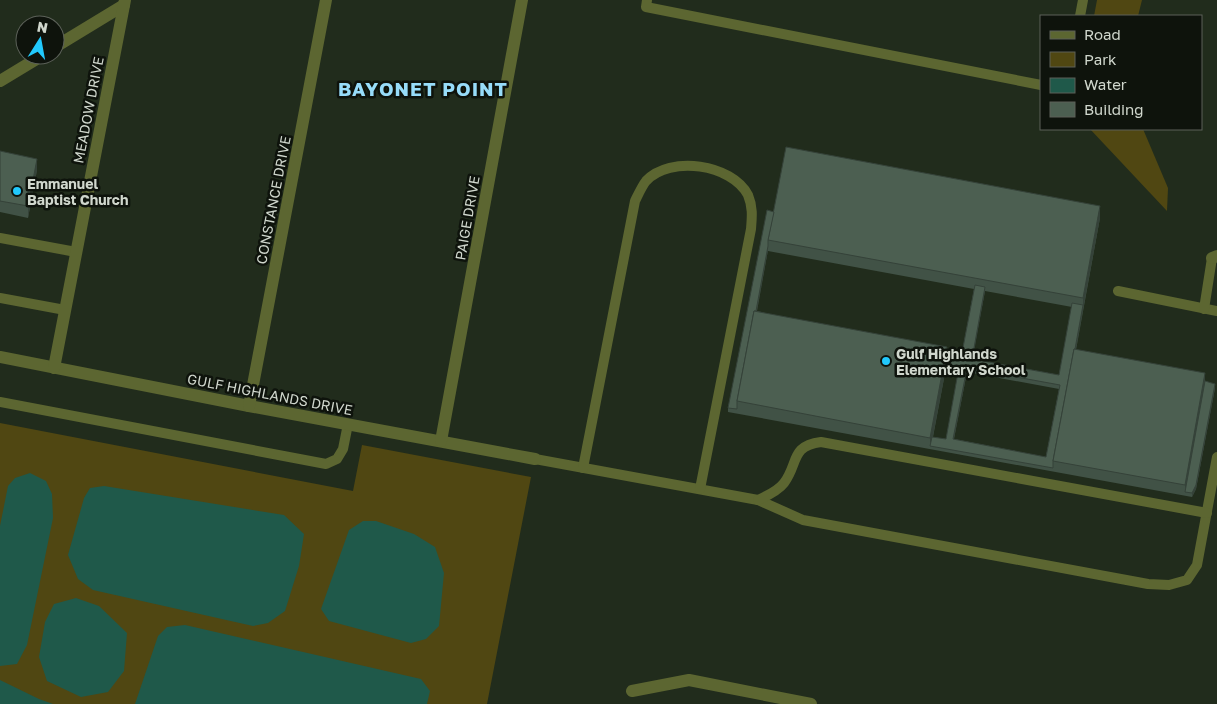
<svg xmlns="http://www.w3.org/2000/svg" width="1217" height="704" font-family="'Golos Text',sans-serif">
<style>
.green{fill:#504712}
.water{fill:#1f594a}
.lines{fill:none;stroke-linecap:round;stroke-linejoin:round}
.lane{stroke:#5c6631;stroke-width:10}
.street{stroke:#5c6631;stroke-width:12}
.wall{fill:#415246;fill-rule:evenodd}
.shaded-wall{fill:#354239}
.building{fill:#4c5f51;stroke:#354239;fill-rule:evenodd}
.poi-dot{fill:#21c9fd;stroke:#0e130c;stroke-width:2}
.labels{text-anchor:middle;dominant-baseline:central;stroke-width:5;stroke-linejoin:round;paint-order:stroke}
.street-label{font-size:14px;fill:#d0d7cd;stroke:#0e130c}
.poi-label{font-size:14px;font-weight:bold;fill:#d0d7cd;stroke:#0e130c;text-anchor:start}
.district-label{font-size:19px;font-weight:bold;letter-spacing:1px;fill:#97dcf9;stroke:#0e130c}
</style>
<rect width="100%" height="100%" fill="#212c1c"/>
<g class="green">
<polygon points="1097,0 1142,0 1138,16 1094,16"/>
<polygon points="1090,129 1143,129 1168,188 1167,211"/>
<polygon points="0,423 353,491 362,445 531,477 487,704 0,704"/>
</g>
<g class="water">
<polygon points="30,473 46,481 52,494 53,518 27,645 17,664 0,666 0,526 8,486 15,478"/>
<polygon points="104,486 284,515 304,534 299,566 285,611 268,623 253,626 93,590 78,579 68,555 84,498 90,488"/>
<polygon points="363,521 376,521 414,534 435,547 444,573 439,626 426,639 411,643 329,621 321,609 349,530"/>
<polygon points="76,598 99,606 127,633 124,671 108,692 81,697 47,681 39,657 45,622 54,604"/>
<polygon points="185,625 421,679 430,691 427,704 135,704 158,636 167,627"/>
<polygon points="0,680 39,699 53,704 0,704"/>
</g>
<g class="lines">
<g class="lane">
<polyline points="647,0 646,7 1041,85"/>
<polyline points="1080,16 1083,0"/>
<polyline points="0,238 76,252"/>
<polyline points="1118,291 1217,311"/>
<polyline points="0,298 65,310"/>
<polyline points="1204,309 1212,258"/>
<polyline points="0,402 326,464 337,459 343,449 348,424"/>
<polyline points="535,459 758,500 803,520 1148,584 1169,585 1187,580 1197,565 1217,457"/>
<path d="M583 468 635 201C638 195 642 186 646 181 670 155 732 164 748 195 753 207 752 217 751 229L700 489"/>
<path d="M758 500C767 496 778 491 784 483 799 463 790 446 821 442L1207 513"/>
</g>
<g class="street">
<polyline points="55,47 124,5"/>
<polyline points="0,81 43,55"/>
<polyline points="1212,258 1217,256"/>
<polyline points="0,357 249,406 535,459"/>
<polyline points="54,368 125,0"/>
<polyline points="249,406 326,0"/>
<polyline points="441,441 522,0"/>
<polyline points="632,691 689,680 811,704"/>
</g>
</g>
<g class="wall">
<polygon points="0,151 37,170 28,218 0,212"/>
<path d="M774 212 1100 218 1076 350 1205 381 1215 388 1196 489 1192 497 728 412V408ZM768 250V251L974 289 961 358 757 311ZM985 291 1072 307 1059 375 972 359ZM946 368 959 371 946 439 933 437ZM967 372 1059 389 1046 457 954 439Z"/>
</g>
<g class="shaded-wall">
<polygon points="37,159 37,170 28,218 28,206"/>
<polygon points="1100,206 1100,218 1055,461 1083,305 1083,298"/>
<polygon points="768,246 768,250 739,402"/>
<polygon points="985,287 985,291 972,363 972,359"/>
<polygon points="947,347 947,359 946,364 946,368 931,446 930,446 930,438"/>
<polygon points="967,368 967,372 953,443 953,439"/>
<polygon points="1205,373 1205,385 1185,492 1185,485"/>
<polygon points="1215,384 1215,388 1196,489 1192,497 1192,493"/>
</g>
<g class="building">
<polygon points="786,147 1100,206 1083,298 768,240"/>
<polygon points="0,151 37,159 28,206 0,201"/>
<polygon points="767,210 774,212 768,240 768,246 756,311 754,311 737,401 737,409 728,408"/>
<path d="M975 285 985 287 972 359 1059 375 1072 303 1083 305 1075 349H1074L1053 461V468L930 446 932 437 946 439 959 367 946 364 947 355 961 358ZM967 368 1060 385 1046 457 953 439Z"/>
<polygon points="754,311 947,347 930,438 737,401"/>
<polygon points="1074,349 1205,373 1185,485 1053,461"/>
<polygon points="1205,381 1215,384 1196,485 1192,493 1185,492"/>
</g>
<g class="poi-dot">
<circle cx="17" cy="191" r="5"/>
<circle cx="886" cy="361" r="5"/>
</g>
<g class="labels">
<g class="street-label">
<text transform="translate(88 110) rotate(-79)">MEADOW DRIVE</text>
<text transform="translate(273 200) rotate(-79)">CONSTANCE DRIVE</text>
<text transform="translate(467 218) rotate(-80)">PAIGE DRIVE</text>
<text transform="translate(270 394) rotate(11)">GULF HIGHLANDS DRIVE</text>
</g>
<g class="poi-label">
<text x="27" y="183">Emmanuel<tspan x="27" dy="16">Baptist Church</tspan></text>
<text x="896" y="353">Gulf Highlands<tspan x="896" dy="16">Elementary School</tspan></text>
</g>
<g class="district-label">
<text x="423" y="88">BAYONET POINT</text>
</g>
</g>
<rect x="1040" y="15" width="162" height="115" fill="#0e130c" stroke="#5c6159"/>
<rect x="1050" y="31" width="25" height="8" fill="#5c6631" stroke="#5c6159"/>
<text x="1084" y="40" font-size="15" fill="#d0d7cd">Road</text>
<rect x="1050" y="52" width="25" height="15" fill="#504712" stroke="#5c6159"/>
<text x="1084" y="65" font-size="15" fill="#d0d7cd">Park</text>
<rect x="1050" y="78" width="25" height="15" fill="#1f594a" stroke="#5c6159"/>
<text x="1084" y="90" font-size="15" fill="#d0d7cd">Water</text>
<rect x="1050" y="102" width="25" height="15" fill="#4c5f51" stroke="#5c6159"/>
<text x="1084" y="115" font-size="15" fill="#d0d7cd">Building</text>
<g transform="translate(40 40) rotate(11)"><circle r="24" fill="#0e130c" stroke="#5c6159"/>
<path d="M0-4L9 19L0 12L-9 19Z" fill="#21c9fd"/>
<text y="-8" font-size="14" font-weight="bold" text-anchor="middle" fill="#d0d7cd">N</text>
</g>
</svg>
